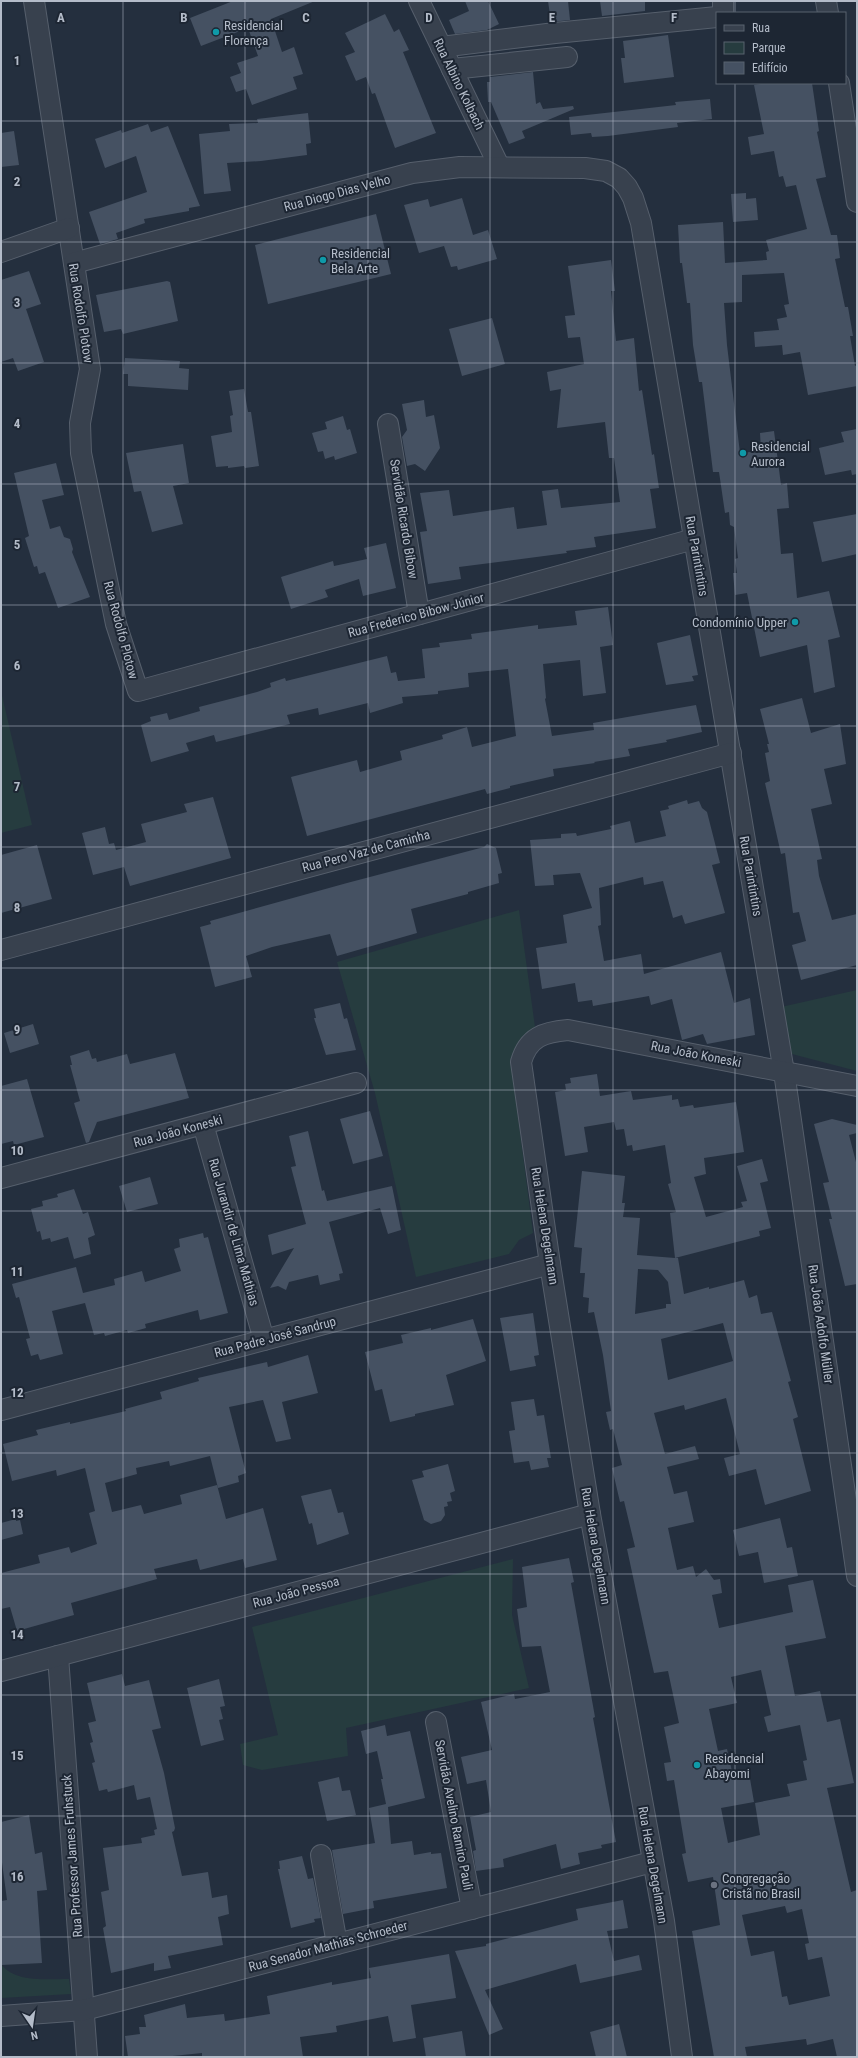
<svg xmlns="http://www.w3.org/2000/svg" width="858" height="2058" font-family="'Roboto Condensed',sans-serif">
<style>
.green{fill:#263c3f}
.building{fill:#455162;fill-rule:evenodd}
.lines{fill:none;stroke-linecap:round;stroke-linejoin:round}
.minor-casing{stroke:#565f6c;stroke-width:22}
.minor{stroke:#38414e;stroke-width:20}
.grid{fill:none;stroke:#b4bcc9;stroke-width:1;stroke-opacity:0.55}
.culture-dot{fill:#0f9aa8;stroke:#1d2633;stroke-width:1.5}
.worship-dot{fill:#6b7280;stroke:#1d2633;stroke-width:1.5}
.labels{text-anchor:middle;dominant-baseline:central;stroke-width:4;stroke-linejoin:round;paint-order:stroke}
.poi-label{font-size:13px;fill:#b4bcc9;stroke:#1d2633;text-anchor:start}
.street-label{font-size:13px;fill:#b4bcc9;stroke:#1d2633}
.grid-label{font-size:13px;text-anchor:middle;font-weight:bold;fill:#b4bcc9;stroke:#1d2633;stroke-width:4;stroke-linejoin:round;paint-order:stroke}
</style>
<rect width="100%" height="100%" fill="#242f3e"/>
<g class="green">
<polygon points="1,691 32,825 1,833"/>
<polygon points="519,910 535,1027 523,1038 513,1065 513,1078 533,1233 519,1240 509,1254 416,1277 375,1093 337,962"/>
<polygon points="857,990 857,1071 788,1053 781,1007"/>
<polygon points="513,1559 512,1615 529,1688 346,1728 348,1756 262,1770 243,1765 240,1744 278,1735 252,1627"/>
<path d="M1 1964C15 1983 47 1979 69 1979L71 1994 1 1998Z"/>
</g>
<g class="building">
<polygon points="233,1 315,1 271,19 282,52 294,47 303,74 293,77 297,89 252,105 246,89 236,92 230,77 241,73 237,63 258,56 248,28 201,46 190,18"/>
<polygon points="465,1 488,1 499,24 487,30 455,34 449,20 469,11"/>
<polygon points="548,1 568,1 570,20 551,22"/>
<polygon points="600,1 645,1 645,11 602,16"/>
<polygon points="385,14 394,32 399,29 409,50 403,52 436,133 395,148 375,93 372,94 366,77 356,81 345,56 355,52 345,33"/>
<polygon points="668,35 674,77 624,83 621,58 625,58 623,41"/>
<polygon points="533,72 536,104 540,102 543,109 573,106 574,109 522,131 525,138 509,144 491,102 488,102 487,82 490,82 490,77"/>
<polygon points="767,83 812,83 819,131 817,132 826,177 816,179 831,235 837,235 840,258 835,259 845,307 848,307 853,336 850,336 855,366 857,365 857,386 808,395 800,352 783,355 782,345 755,347 754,332 779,330 777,319 787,317 784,305 789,304 784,273 742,275 742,302 724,303 727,345 740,453 761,451 760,433 774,431 781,485 787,483 789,508 777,509 781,554 793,553 797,598 829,591 840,637 828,640 835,687 814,693 807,645 760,657 747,593 735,595 733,573 737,573 735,559 738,558 734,527 730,525 729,512 725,513 719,472 713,472 702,382 699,382 693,345 690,303 687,303 682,263 680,263 678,225 723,222 725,263 767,260 766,252 769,251 766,240 807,229 796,185 786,187 783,176 779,177 774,151 751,155 748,137 764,134 754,85"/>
<polygon points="710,99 712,119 677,123 678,127 608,136 592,137 591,133 571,135 569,117 676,105 675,102"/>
<polygon points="308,113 311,143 306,144 307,155 261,161 227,163 231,191 204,194 199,134 230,131 229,124 258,123 257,119"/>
<polygon points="148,124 151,132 168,126 200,206 189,208 189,211 144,219 145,223 116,233 118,239 100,244 89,212 147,192 136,156 105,168 95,139 121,130 122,133"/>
<polygon points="14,131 19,165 1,167 1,133"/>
<polygon points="746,193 746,199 756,198 758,220 733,222 731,194"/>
<polygon points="462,198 473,235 488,230 497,259 458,270 457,266 451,267 444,246 419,253 404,205 428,199 430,207"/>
<polygon points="376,214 391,274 268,304 255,245"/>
<polygon points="611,260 615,291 611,291 616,341 634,338 639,391 642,390 652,455 654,454 659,488 650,489 656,528 594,537 596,547 566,551 567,553 459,567 461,579 428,584 420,532 427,531 420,493 449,490 453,516 514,507 517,529 547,525 542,491 558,489 561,508 620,502 614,458 609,458 605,422 557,428 561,389 550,391 547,372 584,364 580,337 568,338 565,316 575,315 568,266"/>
<polygon points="29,271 41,304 26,309 44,362 18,371 13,358 1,362 1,280"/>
<polygon points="167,281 170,282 178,321 123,334 121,329 104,332 96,295"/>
<polygon points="492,318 505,364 462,376 449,329"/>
<polygon points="125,358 180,361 179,368 189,369 188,390 128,386 128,374 123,374"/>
<polygon points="244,389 248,412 251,412 259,466 245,468 244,466 228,468 228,466 216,467 211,436 232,432 230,416 233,415 229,391"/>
<polygon points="424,400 426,417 434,415 440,448 425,471 415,464 407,466 402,437 407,430 402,404"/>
<polygon points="343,416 347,430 350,429 357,453 335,460 334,456 325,459 323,451 318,452 312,433 327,429 325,422"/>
<polygon points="857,429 857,474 852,475 851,470 825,475 819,448 844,442 841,432"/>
<polygon points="183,444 189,483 173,486 183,524 152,532 141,491 134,492 126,453"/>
<polygon points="56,463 64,495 42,500 50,529 60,526 64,537 70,539 73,549 72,552 90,597 58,608 45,572 39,574 37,566 34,567 25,538 29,536 14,473"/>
<polygon points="857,514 857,554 822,562 813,522"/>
<polygon points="386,543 396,588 363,596 359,579 325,590 328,597 291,609 281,577 333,561 334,566 367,559 364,548"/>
<polygon points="608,607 613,645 600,647 606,693 583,696 580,660 543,664 546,698 545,699 552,736 594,730 593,723 696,705 702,732 666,740 667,742 628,749 630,756 594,762 595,763 553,769 554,776 510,786 510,788 487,794 485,789 307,836 291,777 357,760 360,772 402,760 400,751 443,739 442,735 467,727 472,747 516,736 508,669 468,673 469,687 438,691 438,694 402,697 403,703 370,713 368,703 319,715 318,708 287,715 290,724 216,742 214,735 186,743 189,751 151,762 141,725 151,721 150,717 167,713 169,720 200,711 199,707 257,692 271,687 270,683 285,678 286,681 387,656 391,673 396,672 398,681 425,678 422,649 440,647 439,643 472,639 471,634 538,625 538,629 577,625 575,611"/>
<polygon points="690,635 698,675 692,676 694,681 666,685 657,643"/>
<polygon points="802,698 811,733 840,724 846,764 824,769 832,804 811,809 822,859 817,860 819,876 832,920 857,914 857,965 801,980 792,945 806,941 799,912 793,913 785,853 781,854 765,783 770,781 765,753 769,752 767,744 769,744 760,709"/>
<polygon points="213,797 231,858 130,886 124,867 93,875 82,833 105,827 109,844 114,843 116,850 146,842 141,824 187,812 184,804"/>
<polygon points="687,800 688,804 699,801 702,808 707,812 720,863 712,865 725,913 685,924 682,915 673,918 663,881 644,885 643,877 599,888 601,925 598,926 604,961 641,954 644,974 721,952 734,1003 750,998 755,1035 707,1044 703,1034 682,1040 672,999 651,1005 649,996 593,1006 592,1000 578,1002 575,983 542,989 536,948 567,943 563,915 592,908 580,873 553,875 554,885 535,886 530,840 561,838 561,834 576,833 577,836 611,829 610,826 630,821 635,843 666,836 660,811 669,809 668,806"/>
<polygon points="487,844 496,848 502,873 498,874 499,883 468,892 468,894 411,909 417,933 337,956 330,934 272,947 246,956 252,977 215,987 200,927 211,924 210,921 347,883 484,847"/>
<polygon points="37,845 52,899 1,913 1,855"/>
<polygon points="340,1003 344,1019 347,1018 356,1050 326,1055 314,1018 316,1018 314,1009"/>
<polygon points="33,1024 39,1044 10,1053 4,1033"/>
<polygon points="89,1050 92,1059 96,1058 97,1062 127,1054 130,1064 175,1053 189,1098 97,1122 89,1142 86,1143 74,1103 80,1101 70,1065 72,1065 70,1056"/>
<path d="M597 1074 600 1096 631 1091 633 1100 672 1095V1100L678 1099 680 1107 693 1105 694 1108 736 1102 744 1152 704 1158 706 1174 694 1177 706 1217 743 1207 741 1202 747 1201 737 1166 762 1159 768 1181 760 1183 771 1228 759 1231 760 1236 675 1258H678L684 1294 709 1287V1289L744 1280 749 1298 757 1295 761 1314 772 1312 791 1381 788 1382 798 1417 793 1419 811 1491 765 1505 756 1469 729 1476 724 1458 740 1454 726 1398 685 1410 684 1405 654 1413 665 1454 695 1446 699 1459 667 1467 674 1494 687 1491 694 1522 668 1528 677 1570 693 1566 696 1577 706 1569 714 1580 720 1579 722 1593 712 1595 719 1628 793 1612 788 1585 813 1580 826 1638 785 1646 795 1696 820 1691 827 1722 840 1719 854 1783 827 1788 851 1892 857 1890V2057H837L833 2039 807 2045 806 2039 745 2047 747 2057H714L692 1931 720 1925 713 1877 688 1882 682 1854 686 1853 674 1780 667 1781 664 1763 671 1762 664 1727 679 1723 668 1671 654 1673 647 1642 627 1549 635 1547 624 1501 620 1502 612 1468 622 1465 613 1429 610 1430 606 1412 611 1411 603 1355 594 1312 588 1313 589 1298 583 1297 585 1273H580L582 1248 574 1247 582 1171 625 1176 622 1203H625L623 1217 640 1218 637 1255 675 1258 670 1213 676 1212 668 1184 671 1183 665 1145 633 1151 632 1145 627 1146 624 1129 616 1130 614 1122 584 1127 588 1152 565 1156 555 1092 566 1090 565 1084 571 1083 570 1078ZM638 1269 658 1270 668 1282 671 1304H666V1308L635 1314ZM723 1323 733 1361 668 1380 661 1339ZM761 1670 771 1715 764 1717 768 1732 800 1725 807 1760 803 1761 807 1780 787 1784 790 1796 755 1803 760 1835 728 1843 721 1808 754 1802 749 1773 733 1776 727 1749 718 1751 709 1709 737 1703 731 1677ZM785 1906 787 1913 802 1909 809 1943 805 1944 808 1960 822 1957 830 1996 789 2005 787 1996 782 1997 774 1951 751 1956 742 1915Z"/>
<polygon points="27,1079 44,1137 14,1145 13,1141 1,1144 1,1086"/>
<polygon points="370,1111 383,1156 353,1164 340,1119"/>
<polygon points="832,1119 857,1125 857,1133 849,1135 857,1166 857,1284 845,1286 829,1219 832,1219 823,1183 829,1182 814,1124"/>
<polygon points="308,1131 322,1191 324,1190 327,1201 392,1186 401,1230 388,1234 380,1208 329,1222 343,1273 339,1274 340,1280 320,1285 318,1275 289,1282 286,1290 278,1286 270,1288 294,1248 272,1255 268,1235 306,1224 291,1167 296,1166 289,1136"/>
<polygon points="150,1177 158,1204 127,1212 119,1186"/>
<polygon points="74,1189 83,1214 88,1212 95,1235 88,1238 91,1254 74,1259 68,1237 51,1242 50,1238 42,1240 40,1231 37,1232 31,1209 43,1206 42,1201 58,1197 57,1194"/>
<polygon points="203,1233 204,1238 208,1237 228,1313 200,1320 198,1310 145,1324 146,1328 128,1333 127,1330 105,1336 104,1333 94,1335 85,1303 52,1311 63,1354 40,1360 38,1354 31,1356 26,1339 30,1338 19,1297 16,1298 12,1284 76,1267 83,1293 115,1285 114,1279 142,1271 145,1282 181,1271 174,1249 180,1247 179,1239"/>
<polygon points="533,1313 539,1355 534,1356 536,1366 510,1371 500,1318"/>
<polygon points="473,1319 486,1361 446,1375 454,1405 415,1414 415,1416 390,1422 382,1389 375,1391 365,1352 403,1343 401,1335 431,1328 431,1330"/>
<polygon points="308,1355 318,1393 282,1402 291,1439 276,1442 263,1400 229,1407 246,1473 238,1476 239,1482 218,1488 210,1456 170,1466 169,1461 136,1468 137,1474 105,1483 112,1512 141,1505 144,1514 182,1504 180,1495 217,1485 226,1519 263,1508 277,1560 245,1568 243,1559 200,1570 197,1559 154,1569 157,1579 71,1603 74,1615 17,1631 10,1607 1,1609 1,1573 40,1563 38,1555 69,1547 71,1553 97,1544 89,1513 95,1511 85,1468 57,1476 56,1470 12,1481 3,1444 38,1435 36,1430 70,1422 70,1424 126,1411 125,1409 162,1399 160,1392 199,1381 198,1378 267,1362 268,1367"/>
<polygon points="534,1399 537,1416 544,1415 551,1458 547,1458 549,1467 531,1470 529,1461 514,1463 509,1431 515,1430 511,1402"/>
<polygon points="448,1464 455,1491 450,1493 452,1501 447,1502 448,1506 444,1507 445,1515 441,1521 431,1524 424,1520 412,1480 424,1477 422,1471"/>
<polygon points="331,1489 338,1513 343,1512 349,1534 317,1545 312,1523 309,1524 301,1496"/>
<polygon points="780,1518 787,1548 792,1547 798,1576 764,1583 758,1552 739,1556 733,1530"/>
<polygon points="16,1519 16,1521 20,1520 23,1534 1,1540 1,1523"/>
<polygon points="569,1558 574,1582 571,1583 595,1717 593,1718 616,1842 601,1845 602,1848 578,1853 580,1864 561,1869 556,1844 503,1859 504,1867 476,1871 473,1851 476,1850 470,1817 491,1812 486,1780 467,1784 461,1757 492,1750 481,1702 514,1694 515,1699 550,1692 541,1646 522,1647 517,1609 527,1607 522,1567"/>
<polygon points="122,1674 125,1686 149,1680 161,1728 152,1730 164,1773 175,1828 174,1831 172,1832 182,1876 208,1872 212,1898 227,1895 229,1914 218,1917 223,1945 168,1956 171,1968 154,1971 154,1963 111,1973 103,1928 106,1926 101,1892 109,1890 103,1848 142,1843 141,1838 155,1835 154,1830 157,1829 150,1797 137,1800 134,1785 108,1792 107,1789 99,1791 92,1763 95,1762 90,1743 93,1742 88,1723 96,1721 87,1683"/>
<polygon points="219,1679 225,1706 220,1707 223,1719 219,1720 224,1740 201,1746 187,1688"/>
<polygon points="385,1725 387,1736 410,1731 425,1798 388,1807 391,1844 412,1841 414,1855 431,1852 431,1854 441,1853 447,1888 373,1901 374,1908 343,1914 332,1850 375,1843 369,1808 386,1804 381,1779 383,1779 377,1751 366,1754 361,1731"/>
<polygon points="339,1777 342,1791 350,1790 356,1815 327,1821 318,1782"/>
<polygon points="29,1815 35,1854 42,1852 47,1890 37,1891 42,1963 1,1965 1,1901 7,1900 1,1855 1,1822"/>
<polygon points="302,1856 308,1879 313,1878 321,1918 314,1919 315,1922 291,1928 278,1869 280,1869 279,1861"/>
<polygon points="623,1900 628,1928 607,1931 614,1961 639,1955 642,1970 580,1983 576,1964 485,1990 503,2029 489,2035 455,1951 486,1946 486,1944 578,1920 576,1909"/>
<polygon points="449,1954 456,1998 411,2005 416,2038 393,2042 388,2016 336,2026 337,2032 300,2037 303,2057 202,2057 202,2053 163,2057 128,2057 125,2036 140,2034 139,2027 146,2027 144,2015 185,2004 187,2018 224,2014 225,2021 270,2014 267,1996 332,1982 332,1985 371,1978 369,1968"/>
<polygon points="619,2024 627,2057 596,2057 590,2032"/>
<polygon points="462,2031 466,2057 426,2057 423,2038"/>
</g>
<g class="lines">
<g class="minor-casing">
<g id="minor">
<polyline points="34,1 90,369 80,423 81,453 116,624 138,691 694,539"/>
<polyline points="419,1 499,166"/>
<polyline points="723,1 723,13"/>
<polyline points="826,1 828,13"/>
<polyline points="441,47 555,33 717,17"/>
<polyline points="452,69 567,57"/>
<polyline points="839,83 857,202"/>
<polyline points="1,252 69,228"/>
<polyline points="74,263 412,173 460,167 585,168 606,171 619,178 627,187 633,198 641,223 784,1072 857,1576"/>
<polyline points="388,424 419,614"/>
<polyline points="1,950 731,753"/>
<polyline points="203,1124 264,1340"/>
<polyline points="1,1178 356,1083"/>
<polyline points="1,1410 550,1264"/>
<polyline points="58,1656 87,2057"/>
<polyline points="1,1671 590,1514"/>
<polyline points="436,1722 472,1909"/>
<polyline points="321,1855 337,1944"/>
<polyline points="1,2016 84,2010 652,1862"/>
<path d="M682 2057 664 1921 590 1514 550 1264 521 1062C528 1037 544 1032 568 1030L857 1086"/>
</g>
</g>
<use href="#minor" class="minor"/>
</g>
<path class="grid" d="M123 1V2057M245 1V2057M368 1V2057M490 1V2057M613 1V2057M735 1V13M735 83V2057M1 121H857M1 242H857M1 363H857M1 484H857M1 605H857M1 726H857M1 847H857M1 968H857M1 1090H857M1 1211H857M1 1332H857M1 1453H857M1 1574H857M1 1695H857M1 1816H857M1 1937H857"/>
<g class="culture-dot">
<circle cx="216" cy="32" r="4"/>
<circle cx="323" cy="260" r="4"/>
<circle cx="743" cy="453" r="4"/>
<circle cx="795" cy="622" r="4"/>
<circle cx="697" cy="1765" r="4"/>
</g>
<circle class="worship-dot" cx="714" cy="1885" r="4"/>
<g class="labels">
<g class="poi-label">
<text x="224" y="25">Residencial<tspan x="224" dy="15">Florença</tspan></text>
<text x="331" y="253">Residencial<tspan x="331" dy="15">Bela Arte</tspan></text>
<text x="751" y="446">Residencial<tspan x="751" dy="15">Aurora</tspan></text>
<text x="787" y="622" text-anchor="end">Condomínio Upper</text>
<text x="705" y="1758">Residencial<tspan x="705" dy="15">Abayomi</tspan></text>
<text x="722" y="1878">Congregação<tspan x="722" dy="15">Cristã no Brasil</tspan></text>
</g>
<g class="street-label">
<text transform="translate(459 84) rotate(64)">Rua Albino Kolbach</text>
<text transform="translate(337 193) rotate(-15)">Rua Diogo Dias Velho</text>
<text transform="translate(81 313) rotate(81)">Rua Rodolfo Plotow</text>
<text transform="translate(404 519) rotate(81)">Servidão Ricardo Bibow</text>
<text transform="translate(697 556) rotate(80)">Rua Parintintins</text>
<text transform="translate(416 615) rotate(-15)">Rua Frederico Bibow Júnior</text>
<text transform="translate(121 630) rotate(75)">Rua Rodolfo Plotow</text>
<text transform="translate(366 851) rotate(-15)">Rua Pero Vaz de Caminha</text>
<text transform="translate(751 876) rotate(80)">Rua Parintintins</text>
<text transform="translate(696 1054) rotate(11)">Rua João Koneski</text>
<text transform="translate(178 1131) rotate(-15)">Rua João Koneski</text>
<text transform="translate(545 1226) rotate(81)">Rua Helena Degelmann</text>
<text transform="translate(234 1232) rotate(74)">Rua Jurandir de Lima Mathias</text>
<text transform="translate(821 1324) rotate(82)">Rua João Adolfo Müller</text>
<text transform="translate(275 1337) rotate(-15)">Rua Padre José Sandrup</text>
<text transform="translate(596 1546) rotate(80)">Rua Helena Degelmann</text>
<text transform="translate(296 1592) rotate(-15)">Rua João Pessoa</text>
<text transform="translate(454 1815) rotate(79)">Servidão Avelino Ramiro Pauli</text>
<text transform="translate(72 1856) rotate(-94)">Rua Professor James Fruhstuck</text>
<text transform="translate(653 1865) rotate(80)">Rua Helena Degelmann</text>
<text transform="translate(328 1946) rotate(-15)">Rua Senador Mathias Schroeder</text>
</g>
</g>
<g class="grid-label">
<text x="61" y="22">A</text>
<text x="184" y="22">B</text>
<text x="306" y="22">C</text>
<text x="429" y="22">D</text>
<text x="552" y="22">E</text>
<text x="674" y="22">F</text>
<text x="17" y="65">1</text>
<text x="17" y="186">2</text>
<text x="17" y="307">3</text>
<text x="17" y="428">4</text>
<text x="17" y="549">5</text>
<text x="17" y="670">6</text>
<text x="17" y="791">7</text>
<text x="17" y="912">8</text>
<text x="17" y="1034">9</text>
<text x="17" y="1155">10</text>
<text x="17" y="1276">11</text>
<text x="17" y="1397">12</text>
<text x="17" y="1518">13</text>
<text x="17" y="1639">14</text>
<text x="17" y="1760">15</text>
<text x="17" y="1881">16</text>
</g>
<rect width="858" height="2058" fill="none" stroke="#b4bcc9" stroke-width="4"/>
<rect x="716" y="12" width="130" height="72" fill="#1d2633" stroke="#59626f"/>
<rect x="724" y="25" width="20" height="6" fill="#38414e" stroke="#59626f"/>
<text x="752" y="32" font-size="12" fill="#b4bcc9">Rua</text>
<rect x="724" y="42" width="20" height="12" fill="#263c3f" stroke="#59626f"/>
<text x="752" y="52" font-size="12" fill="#b4bcc9">Parque</text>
<rect x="724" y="62" width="20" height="12" fill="#455162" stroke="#59626f"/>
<text x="752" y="72" font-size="12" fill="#b4bcc9">Edifício</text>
<g transform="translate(32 2026) rotate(167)" stroke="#1d2633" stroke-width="3" paint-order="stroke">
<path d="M0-3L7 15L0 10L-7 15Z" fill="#b4bcc9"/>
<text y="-6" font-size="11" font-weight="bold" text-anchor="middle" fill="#b4bcc9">N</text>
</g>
</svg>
